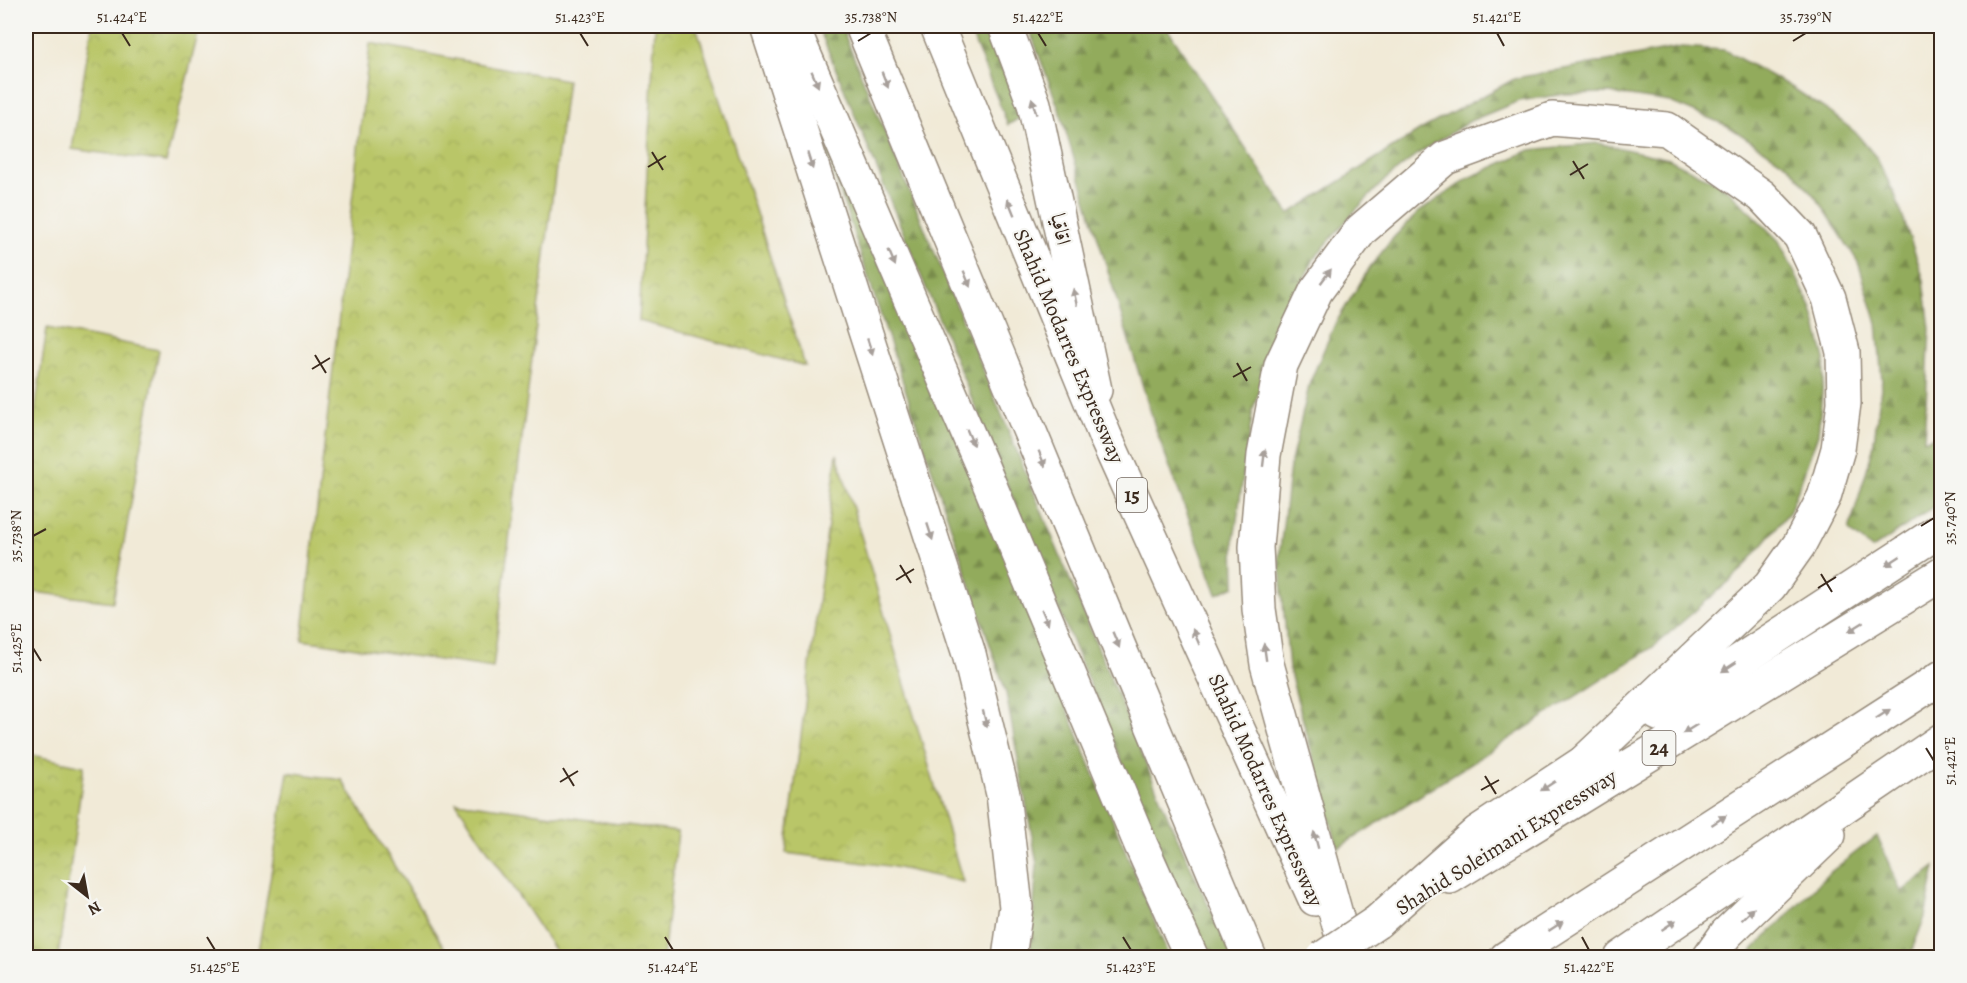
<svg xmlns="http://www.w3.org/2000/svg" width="1967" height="983" font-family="Alegreya,Amiri,serif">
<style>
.forest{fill:url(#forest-firs);stroke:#666a3d;stroke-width:1.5}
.park{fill:url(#park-crowns);stroke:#7a7843;stroke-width:1.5}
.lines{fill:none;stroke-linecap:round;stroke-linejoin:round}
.major-casing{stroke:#968a7a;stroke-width:36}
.highway-casing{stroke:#968a7a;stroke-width:36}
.major{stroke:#fff;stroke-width:33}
.highway{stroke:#fff;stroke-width:33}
.highway-bridge-casing{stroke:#968a7a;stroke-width:36;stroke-linecap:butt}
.highway-bridge{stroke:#fff;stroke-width:33}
.oneway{fill:#a79f9a}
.ticks{fill:none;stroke:#3b2a1e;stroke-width:2}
.labels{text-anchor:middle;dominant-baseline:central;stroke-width:4.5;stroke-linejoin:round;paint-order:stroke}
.shield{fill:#f6f6f2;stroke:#73675e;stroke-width:1.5}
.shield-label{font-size:20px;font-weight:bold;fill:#3b2a1e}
.street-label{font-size:21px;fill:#3b2a1e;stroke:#f6f6f2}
.neatline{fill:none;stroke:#3b2a1e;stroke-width:2}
.ticks-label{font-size:15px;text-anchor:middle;fill:#3b2a1e}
</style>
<defs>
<pattern id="forest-firs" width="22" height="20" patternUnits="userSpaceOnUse" patternTransform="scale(1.5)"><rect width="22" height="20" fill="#92ab5c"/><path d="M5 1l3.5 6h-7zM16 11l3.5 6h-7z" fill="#788b4b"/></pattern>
<pattern id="park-crowns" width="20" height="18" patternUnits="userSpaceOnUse" patternTransform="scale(1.5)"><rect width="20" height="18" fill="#b9c668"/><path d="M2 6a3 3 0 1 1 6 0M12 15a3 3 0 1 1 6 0" fill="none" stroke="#a0aa5a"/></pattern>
</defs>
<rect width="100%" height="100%" fill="#f6f6f2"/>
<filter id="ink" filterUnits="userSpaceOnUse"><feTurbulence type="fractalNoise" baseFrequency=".0167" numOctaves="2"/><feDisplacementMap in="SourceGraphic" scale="12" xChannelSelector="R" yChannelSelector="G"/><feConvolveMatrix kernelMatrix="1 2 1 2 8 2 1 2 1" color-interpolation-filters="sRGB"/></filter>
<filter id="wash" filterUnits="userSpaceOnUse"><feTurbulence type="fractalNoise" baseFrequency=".008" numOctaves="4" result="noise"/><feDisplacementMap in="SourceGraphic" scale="24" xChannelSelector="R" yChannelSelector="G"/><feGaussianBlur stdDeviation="1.35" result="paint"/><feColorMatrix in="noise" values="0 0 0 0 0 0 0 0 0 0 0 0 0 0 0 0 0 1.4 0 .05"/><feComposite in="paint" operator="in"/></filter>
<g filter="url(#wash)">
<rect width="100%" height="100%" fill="#f1ead7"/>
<g class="forest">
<polygon points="818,26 841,26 1168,817 1232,957 1205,957 1109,731"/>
<polygon points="968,26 989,26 1023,116 1008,125"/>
<polygon points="1028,26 1166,26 1289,214 1422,129 1516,78 1682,47 1724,50 1793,88 1831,113 1855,132 1876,157 1896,197 1924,280 1930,329 1924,440 1941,435 1941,502 1872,549 1849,530 1873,449 1882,380 1877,323 1858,262 1821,204 1789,166 1728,126 1670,102 1609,93 1565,94 1519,101 1470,121 1422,151 1386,179 1352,214 1314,259 1283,319 1253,409 1234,540 1235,586 1217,594 1156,430 1059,109"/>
<polygon points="1598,143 1669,159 1725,187 1779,241 1812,309 1825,359 1818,434 1790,511 1739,573 1653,647 1338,848 1289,669 1279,558 1290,466 1310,382 1335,324 1370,267 1394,237 1419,212 1469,178 1530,150"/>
<polygon points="837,148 1169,957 1030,957 1037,864 1006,693 827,153"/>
<polygon points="1877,836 1901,892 1935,867 1925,917 1909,957 1746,957 1828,874"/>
</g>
<g class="park">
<polygon points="92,26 200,26 166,162 72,149"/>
<polygon points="655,26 696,26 805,366 639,321"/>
<polygon points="370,43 567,80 493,668 302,640"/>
<polygon points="47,328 159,350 113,602 26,591 26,474"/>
<polygon points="837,454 963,882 889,866 786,853"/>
<polygon points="26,754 84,766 58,957 26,957"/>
<polygon points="288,772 342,780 450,957 257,957"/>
<polygon points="456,802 678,832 663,957 559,957"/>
</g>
</g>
<g filter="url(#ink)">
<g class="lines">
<g class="major-casing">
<polyline id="major" points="1005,26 1034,104 1095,390"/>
</g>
<g class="highway-casing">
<g id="highway">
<polyline points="767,26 969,654 1003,794 1016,907 1009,958"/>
<polyline points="792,26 981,464 1141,845 1192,958"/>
<polyline points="862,26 1117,642 1250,958"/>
<polyline points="937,26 1105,436 1315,899"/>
<polyline points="1658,714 1942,529"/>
<polyline points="1450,877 1942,574"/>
<polyline points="1377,922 1478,832 1604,749"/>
<polyline points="1348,958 1267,664 1259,609 1256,547 1264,455 1281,365 1316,291 1361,230 1445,158 1552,119 1667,129 1762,196 1800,236 1829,298 1843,352 1844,403 1838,449 1824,497 1799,545 1770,586 1585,761"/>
<polyline points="1506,958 1942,677"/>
<polyline points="1621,958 1942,740"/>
<polyline points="1709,958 1726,934 1829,835"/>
</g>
</g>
<use href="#major" class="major"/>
<use href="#highway" class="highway"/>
<g class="highway-bridge-casing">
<polyline id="highway-bridge" points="1323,958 1377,922"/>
</g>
<use href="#highway-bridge" class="highway-bridge"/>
</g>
<defs><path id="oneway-solid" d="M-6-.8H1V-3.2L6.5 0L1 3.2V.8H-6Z" transform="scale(1.5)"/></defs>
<g class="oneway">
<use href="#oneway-solid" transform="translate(815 79) rotate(67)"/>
<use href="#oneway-solid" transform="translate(885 80) rotate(68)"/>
<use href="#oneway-solid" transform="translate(1034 106) rotate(-106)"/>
<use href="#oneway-solid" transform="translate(810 161) rotate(72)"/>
<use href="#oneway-solid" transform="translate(1011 207) rotate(-112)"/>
<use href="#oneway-solid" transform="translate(892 258) rotate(67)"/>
<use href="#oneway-solid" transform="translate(1326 276) rotate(-53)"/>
<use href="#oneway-solid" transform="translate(967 279) rotate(68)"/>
<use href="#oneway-solid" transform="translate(1075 297) rotate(-102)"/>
<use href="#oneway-solid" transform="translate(870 347) rotate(72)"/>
<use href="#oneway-solid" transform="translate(970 437) rotate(67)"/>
<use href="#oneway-solid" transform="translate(1264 458) rotate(-83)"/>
<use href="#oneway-solid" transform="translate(1042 459) rotate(68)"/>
<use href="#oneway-solid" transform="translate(930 532) rotate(72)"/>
<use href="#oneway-solid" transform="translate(1893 561) rotate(147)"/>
<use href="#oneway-solid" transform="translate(1045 617) rotate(67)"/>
<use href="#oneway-solid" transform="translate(1856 627) rotate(148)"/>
<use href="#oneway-solid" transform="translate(1196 637) rotate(-114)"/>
<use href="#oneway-solid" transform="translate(1116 640) rotate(67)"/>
<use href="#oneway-solid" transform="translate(1265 652) rotate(-98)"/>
<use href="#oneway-solid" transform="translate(1729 667) rotate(147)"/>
<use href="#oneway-solid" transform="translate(1883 714) rotate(-33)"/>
<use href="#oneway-solid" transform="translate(985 719) rotate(76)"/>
<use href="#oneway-solid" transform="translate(1690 729) rotate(148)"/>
<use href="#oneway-solid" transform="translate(1548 786) rotate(147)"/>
<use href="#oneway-solid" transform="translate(1719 820) rotate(-33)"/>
<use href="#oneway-solid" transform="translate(1316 840) rotate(-105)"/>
<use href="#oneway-solid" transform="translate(1748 914) rotate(-44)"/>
<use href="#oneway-solid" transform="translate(1669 925) rotate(-34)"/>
<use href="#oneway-solid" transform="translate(1556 926) rotate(-33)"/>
</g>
</g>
<path class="ticks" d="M122 33 130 46M580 33 588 46M1038 33 1046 46M1497 33 1504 46M858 41 871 33M1793 41 1806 33M652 152 663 170M1573 161 1584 179M648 167 666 156M1570 175 1588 164M315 355 326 373M1237 363 1247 381M312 369 330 358M1233 377 1251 367M1921 526 1934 518M33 536 46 529M900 565 911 583M1821 574 1832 592M896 580 914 569M1818 588 1836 577M33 648 41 661M1926 748 1934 761M563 768 574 786M1485 776 1496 794M560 782 578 771M1481 790 1499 780M207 937 215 950M665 937 673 950M1123 937 1131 950M1582 937 1589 950"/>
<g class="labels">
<g class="shield">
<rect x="1117" y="478" width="30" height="34" rx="4.5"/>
<rect x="1642.5" y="731" width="33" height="34" rx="4.5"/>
</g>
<g class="shield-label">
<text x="1132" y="495">15</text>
<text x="1659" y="748">24</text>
</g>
<g class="street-label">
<text transform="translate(1061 229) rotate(78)">اقاقیا</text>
<text transform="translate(1069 346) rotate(67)">Shahid Modarres Expressway</text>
<text transform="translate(1266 790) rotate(66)">Shahid Modarres Expressway</text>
<text transform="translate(1506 842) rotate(-32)">Shahid Soleimani Expressway</text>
</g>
</g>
<rect width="1967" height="983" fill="none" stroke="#f6f6f2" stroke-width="66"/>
<g transform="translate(87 896) rotate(149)" stroke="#f6f6f2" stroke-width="4.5" paint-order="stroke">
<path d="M0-4.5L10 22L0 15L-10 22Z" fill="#3b2a1e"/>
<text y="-9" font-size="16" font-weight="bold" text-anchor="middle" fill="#3b2a1e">N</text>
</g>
<rect x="33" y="33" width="1901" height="917" class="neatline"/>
<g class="ticks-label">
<text x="122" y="22">51.424°E</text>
<text x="580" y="22">51.423°E</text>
<text x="871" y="22">35.738°N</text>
<text x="1038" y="22">51.422°E</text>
<text x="1497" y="22">51.421°E</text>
<text x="1806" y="22">35.739°N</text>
<text transform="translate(1950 518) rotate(-90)" y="5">35.740°N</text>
<text transform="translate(16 536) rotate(-90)" y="5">35.738°N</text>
<text transform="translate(16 648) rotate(-90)" y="5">51.425°E</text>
<text transform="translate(1950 761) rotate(-90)" y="5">51.421°E</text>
<text x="215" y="972">51.425°E</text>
<text x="673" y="972">51.424°E</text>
<text x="1131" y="972">51.423°E</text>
<text x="1589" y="972">51.422°E</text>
</g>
</svg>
